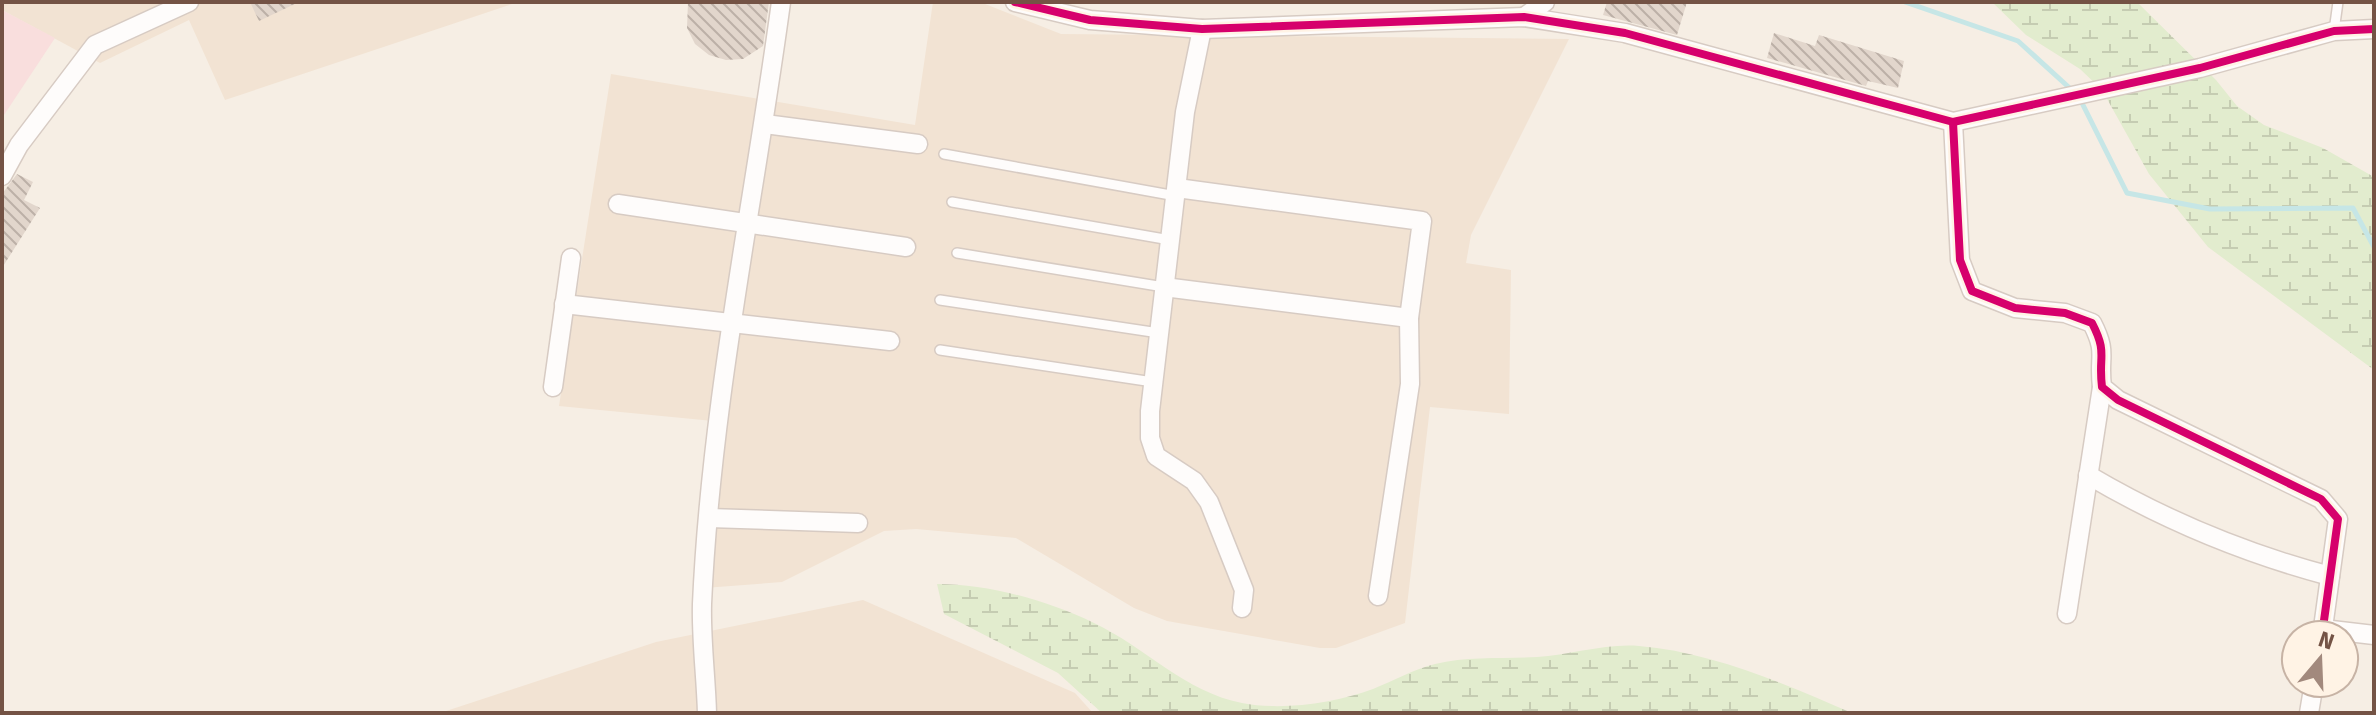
<svg xmlns="http://www.w3.org/2000/svg" width="2376" height="715" font-family="'Fira Sans',sans-serif">
<style>
.residential{fill:#f2e3d3}
.medical{fill:#f9dedd}
.wetland{fill:url(#wetland-marsh)}
.lines{fill:none;stroke-linecap:round;stroke-linejoin:round}
.stream{stroke:#c6e6e6;stroke-width:5}
.building{fill:url(#building-back-hatch)}
.service-casing{stroke:#d7cbc3;stroke-width:12}
.minor-casing{stroke:#d7cbc3;stroke-width:21}
.service{stroke:#fefcfb;stroke-width:9}
.minor{stroke:#fefcfb;stroke-width:18}
.cycleway-casing{stroke:#fff3e5;stroke-width:13}
.cycleway{stroke:#d6006c;stroke-width:8}
</style>
<defs>
<pattern id="wetland-marsh" width="20" height="14" patternUnits="userSpaceOnUse" patternTransform="scale(2)"><rect width="20" height="14" fill="#e2ecce"/><path d="M1 5h8M5 5V1M11 12h8M15 12V8" fill="none" stroke="#c5ccb2"/></pattern>
<pattern id="building-back-hatch" width="6" height="6" patternUnits="userSpaceOnUse" patternTransform="scale(2)"><rect width="6" height="6" fill="#e2d6cc"/><path d="M-1 5l2 2M0 0l6 6M5-1l2 2" fill="none" stroke="#bcb0a7"/></pattern>
</defs>
<rect width="100%" height="100%" fill="#f6eee4"/>
<g class="residential">
<polygon points="2,2 518,2 225,100 189,20 100,63 2,10"/>
<polygon points="933,2 980,2 1061,34 1569,39 1471,235 1466,263 1511,270 1509,414 1430,407 1405,623 1336,648 1320,648 1167,621 1134,608 1016,538 916,529 884,531 782,582 704,588 713,421 559,406 611,74 915,125"/>
<polygon points="863,600 1075,693 1093,713 440,713 656,642"/>
</g>
<polygon class="medical" points="2,10 55,38 2,118"/>
<g class="wetland">
<polygon points="1992,2 2137,2 2216,80 2237,106 2264,125 2323,148 2374,177 2374,370 2208,247 2149,174 2102,90 2080,69 2026,35"/>
<path d="M937 584C989 584 1046 600 1094 623 1145 647 1185 692 1242 703 1283 711 1334 703 1373 689 1393 681 1414 669 1435 664 1468 656 1503 659 1537 657 1570 655 1607 643 1639 646 1712 652 1785 684 1852 713H1102L1058 673 944 614Z"/>
</g>
<g class="lines">
<g class="stream">
<polyline points="1905,2 2018,41 2074,92"/>
<polyline points="2080,99 2127,193 2210,209 2353,208 2374,247"/>
</g>
</g>
<g class="building">
<polygon points="250,2 299,2 259,21"/>
<polygon points="688,2 769,2 763,46 743,59 726,60 709,55 695,44 687,28"/>
<polygon points="1607,2 1687,2 1677,35 1603,15"/>
<polygon points="1774,33 1815,46 1819,35 1904,61 1898,88 1868,81 1866,86 1767,58"/>
<polygon points="17,174 33,182 24,200 40,208 2,268 2,194"/>
</g>
<g class="lines">
<g class="service-casing">
<g id="service">
<polyline points="2334,31 2338,2"/>
<polyline points="944,154 1176,196"/>
<polyline points="952,202 1170,240"/>
<polyline points="957,253 1164,287"/>
<polyline points="940,300 1159,333"/>
<polyline points="940,350 1153,382"/>
</g>
</g>
<g class="minor-casing">
<g id="minor">
<polyline points="1015,2 1090,20 1202,29 1524,17 1625,33 1953,122 2200,68 2334,31 2374,29"/>
<polyline points="1524,17 1545,2"/>
<polyline points="1202,29 1185,112 1150,411 1150,438 1156,456 1194,481 1209,502 1244,590 1242,608"/>
<path d="M1953 122 1960 260 1972 291 2015 308 2065 313 2092 323C2108 354 2098 355 2102 387L2118 400 2321 499 2338 519 2322 635"/>
<polyline points="765,124 918,144"/>
<polyline points="2,176 19,145 95,45 189,2"/>
<polyline points="1177,188 1422,221 1409,318 1410,384 1378,596"/>
<polyline points="618,204 906,247"/>
<polyline points="1164,287 1409,318"/>
<polyline points="564,304 890,341"/>
<polyline points="553,387 571,258"/>
<path d="M2088 475C2166 521 2243 553 2330 576"/>
<polyline points="709,518 858,523"/>
<polyline points="2067,614 2102,387"/>
<polyline points="2323,629 2374,635"/>
<path d="M707 713C706 677 701 640 702 604 711 401 754 203 781 2"/>
<polyline points="2309,713 2314,683"/>
</g>
</g>
<use href="#service" class="service"/>
<use href="#minor" class="minor"/>
<g class="cycleway-casing">
<g id="cycleway">
<polyline points="1015,2 1090,20 1202,29 1524,17 1625,33 1953,122 2200,68 2334,31 2374,29"/>
<path d="M1953 122 1960 260 1972 291 2015 308 2065 313 2092 323C2108 354 2098 355 2102 387L2118 400 2321 499 2338 519 2322 635"/>
</g>
</g>
<use href="#cycleway" class="cycleway"/>
</g>
<rect width="2376" height="715" fill="none" stroke="#745345" stroke-width="8"/>
<g transform="translate(2320 659) rotate(19)"><circle r="38" fill="#fff3e5" stroke="#c7b3a5" stroke-width="2"/>
<path d="M0-6L14 30L0 20L-14 30Z" fill="#a2897d"/>
<text y="-12" font-size="22" font-weight="bold" text-anchor="middle" fill="#745345">N</text>
</g>
</svg>
